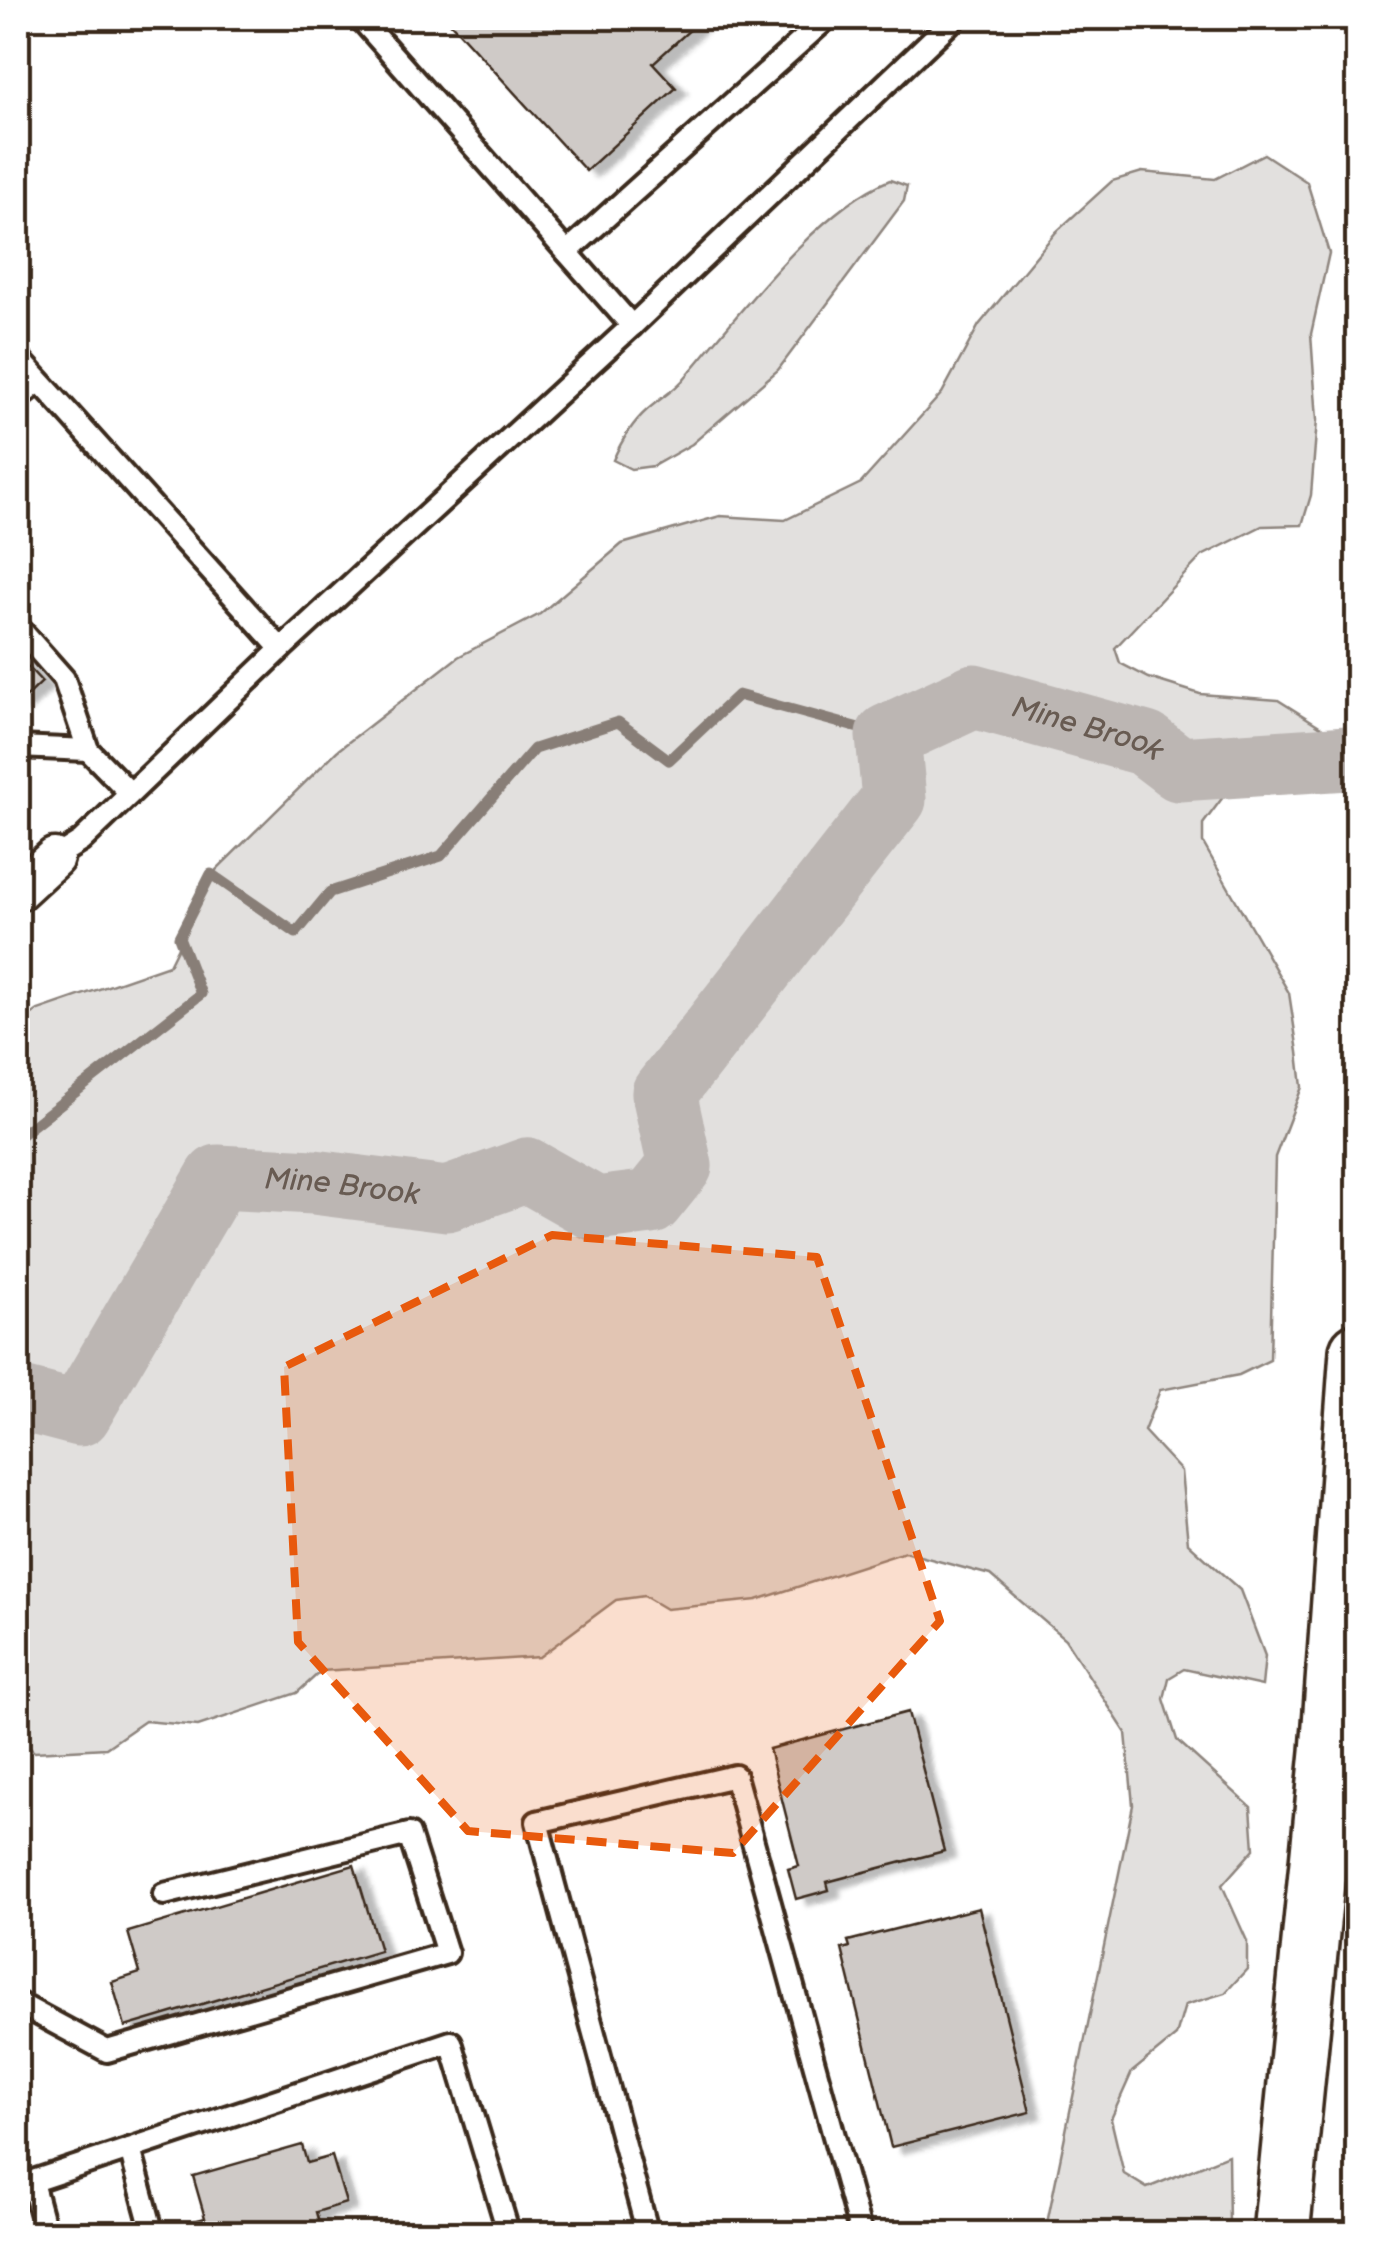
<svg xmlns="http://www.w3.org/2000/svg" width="1375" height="2251" font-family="'Balsamiq Sans',sans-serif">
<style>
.green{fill:#e2e0de;stroke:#8e857e;stroke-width:2.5}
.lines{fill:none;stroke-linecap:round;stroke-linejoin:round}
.stream{stroke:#887e77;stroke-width:11}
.river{stroke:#bcb6b3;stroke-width:65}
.building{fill:#cfcac7;stroke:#3b2a1e;stroke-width:2.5;filter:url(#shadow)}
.lane-casing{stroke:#3b2a1e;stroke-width:28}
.street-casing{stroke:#3b2a1e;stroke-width:45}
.highway-casing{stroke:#3b2a1e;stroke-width:62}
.lane{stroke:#fff;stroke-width:20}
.street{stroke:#fff;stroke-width:38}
.highway{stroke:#fff;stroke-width:55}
.marked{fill:#e8590c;fill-opacity:0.2;stroke:#e8590c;stroke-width:8;stroke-dasharray:20 12;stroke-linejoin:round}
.labels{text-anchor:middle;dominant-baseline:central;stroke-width:10;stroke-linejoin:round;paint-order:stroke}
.water-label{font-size:30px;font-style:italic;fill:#685b52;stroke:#fff}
</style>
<defs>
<filter id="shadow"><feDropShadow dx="11" dy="6" stdDeviation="2.5" flood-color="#0004"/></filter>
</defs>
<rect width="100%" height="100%" fill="#fff"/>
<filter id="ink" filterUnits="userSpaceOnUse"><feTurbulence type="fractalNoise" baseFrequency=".01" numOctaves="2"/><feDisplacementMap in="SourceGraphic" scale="20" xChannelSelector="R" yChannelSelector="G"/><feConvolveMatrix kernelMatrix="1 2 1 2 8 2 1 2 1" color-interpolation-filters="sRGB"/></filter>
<g filter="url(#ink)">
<g class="green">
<polygon points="1264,154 1307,182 1329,253 1311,334 1317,420 1311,495 1302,525 1262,526 1202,556 1115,648 1120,663 1149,678 1200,694 1278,700 1345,742 1309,782 1235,781 1203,824 1203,843 1289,993 1298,1052 1302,1087 1275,1157 1270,1360 1239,1375 1160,1390 1144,1431 1181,1471 1188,1543 1240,1590 1265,1656 1262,1686 1184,1669 1169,1678 1164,1699 1177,1740 1251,1807 1254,1849 1222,1885 1247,1941 1247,1969 1225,1993 1185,2005 1176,2036 1132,2072 1111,2119 1124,2174 1147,2188 1228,2155 1229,2225 1227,2234 1045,2233 1133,1805 1126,1733 1065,1639 990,1575 905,1552 757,1600 666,1609 644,1596 616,1600 539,1657 321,1671 297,1693 198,1726 145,1721 106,1748 34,1752 18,1736 18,1024 38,1010 169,965 216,870 337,751 458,657 540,614 622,544 720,516 785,520 861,483 942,393 979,325 1056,232 1112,181 1142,172 1215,179"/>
<path d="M890 180 907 186 904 201 778 370 692 444 653 466 631 469 613 460C621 442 631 424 647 410 658 400 672 392 682 381 735 320 816 209 890 180Z"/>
</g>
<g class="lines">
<g class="stream">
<polyline points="18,1137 201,994 179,937 211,874 296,933 330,892 441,856 534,749 618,722 669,760 738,695 888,736"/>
<polyline points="18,1284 18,1289"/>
</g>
<path class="river" id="s1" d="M18 1398 79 1414 218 1177 314 1182 447 1199 527 1170 596 1209 651 1202 680 1166 664 1093 894 799 888 736 974 696 1146 744 1179 769 1348 758"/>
</g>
<g class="building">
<polygon points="446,18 703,18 653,63 676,88 586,171"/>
<polygon points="18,656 42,682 18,705"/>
<polygon points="908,1712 944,1851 827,1882 829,1890 796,1899 788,1869 799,1866 769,1749"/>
<polygon points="354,1865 380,1951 125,2027 112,1982 140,1973 128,1932"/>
<polygon points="979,1908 1030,2112 891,2147 842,1949 850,1947 848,1941"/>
<polygon points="302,2145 307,2163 332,2156 346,2203 316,2212 322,2234 182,2234 180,2225 205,2218 193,2176"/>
</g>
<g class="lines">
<g class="lane-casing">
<g id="lane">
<polyline points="360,18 632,326"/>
<polyline points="567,252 827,18"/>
<polyline points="18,357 281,649"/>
<polyline points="18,399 39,381"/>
<polyline points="18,627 64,679 88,750 130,793"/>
<polyline points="18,747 88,750"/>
<polyline points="54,858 81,841 281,649 632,326 955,18"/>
<polyline points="18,2003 107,2051 447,1953 409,1834 164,1894"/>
<polyline points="130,2149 153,2234"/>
<polyline points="32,2182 46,2234"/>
<polyline points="18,2186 451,2042 509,2234"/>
<polyline points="648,2234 537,1822 735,1776 861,2234"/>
</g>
</g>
<g class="street-casing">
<polyline id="street" points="18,891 54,858"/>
</g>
<g class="highway-casing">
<polyline id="highway" points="1281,2234 1329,1752 1358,1351"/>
</g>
<use href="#lane" class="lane"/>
<use href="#street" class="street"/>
<use href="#highway" class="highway"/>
</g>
</g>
<path class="marked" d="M552 1235 817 1257 940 1621 733 1853 468 1831 298 1642 284 1367Z"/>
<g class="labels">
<g class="water-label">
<text stroke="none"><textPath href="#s1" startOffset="1558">Mine Brook</textPath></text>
<text stroke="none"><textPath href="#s1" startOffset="462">Mine Brook</textPath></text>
</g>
</g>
<rect width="1375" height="2251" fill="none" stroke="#fff" stroke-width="60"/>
<rect x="30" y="30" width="1315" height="2191" fill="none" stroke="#3b2a1e" stroke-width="4" filter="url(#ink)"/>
</svg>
